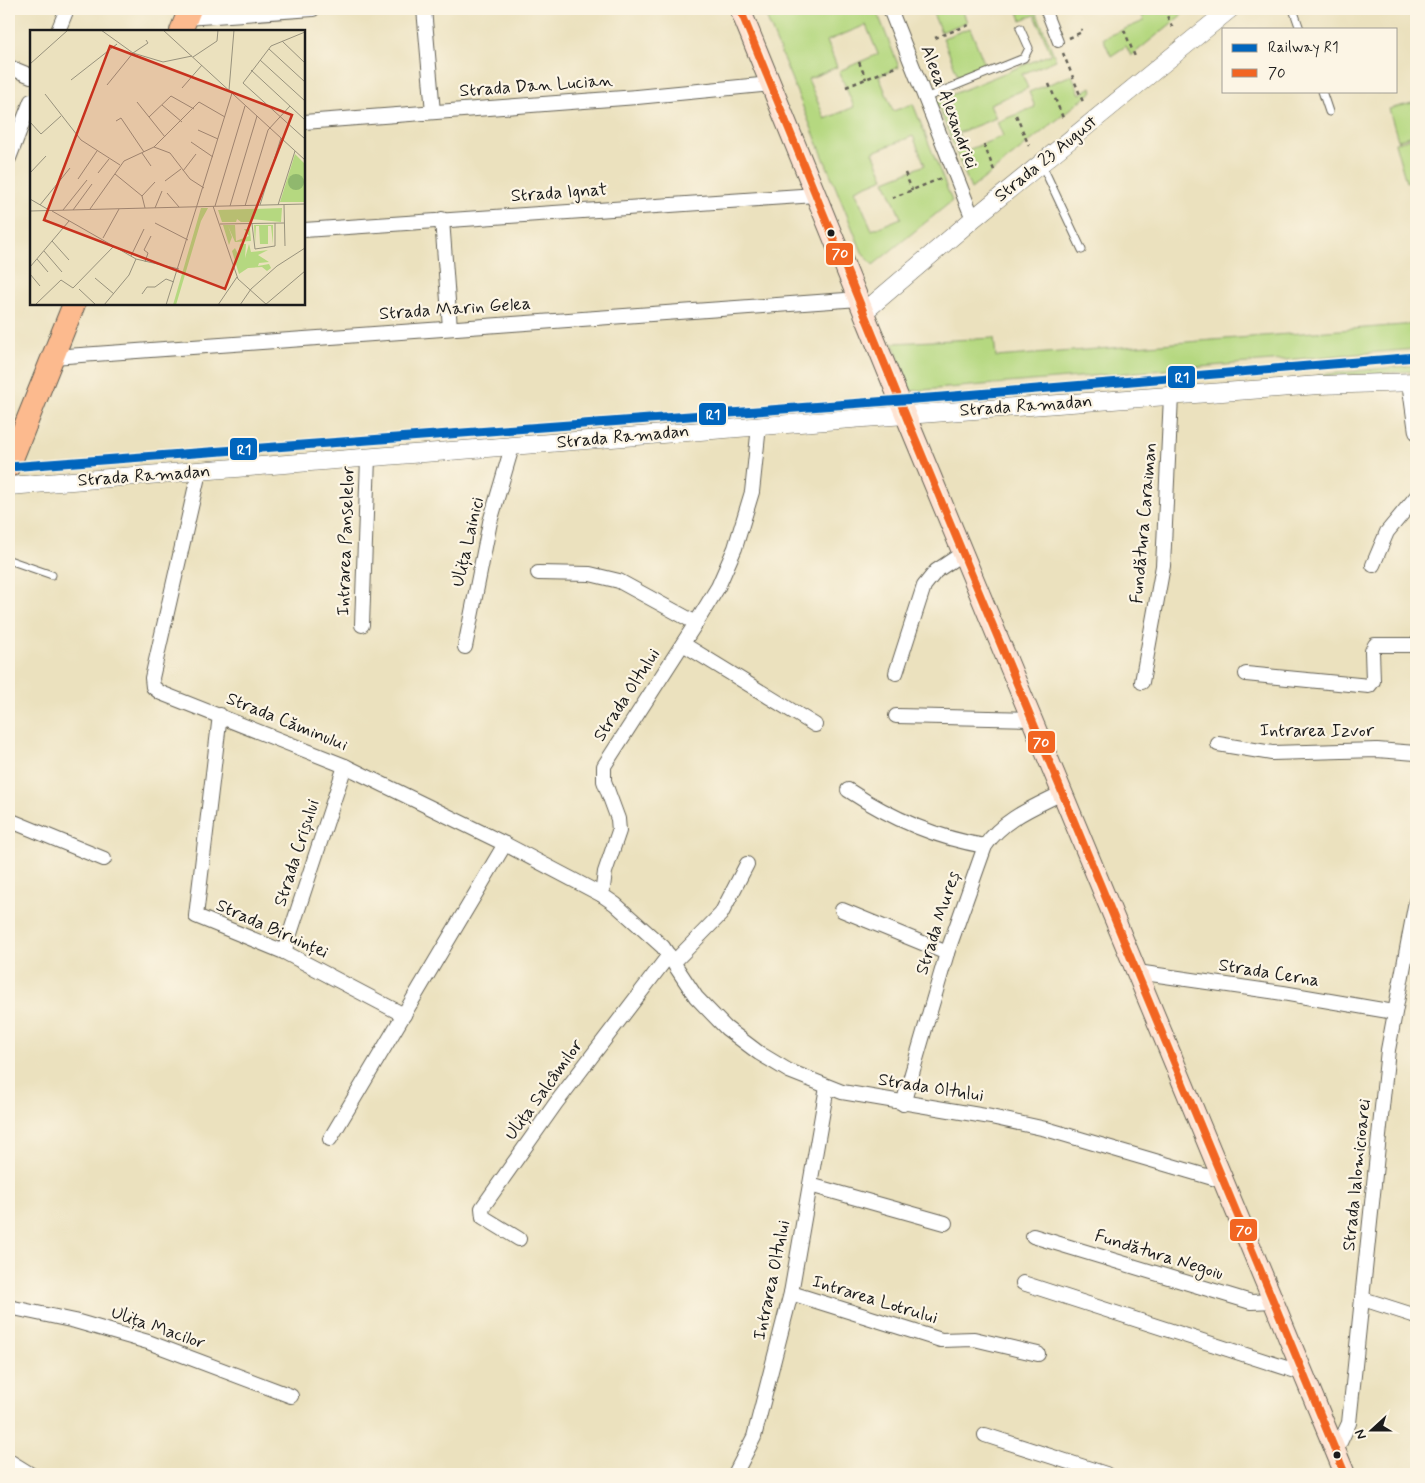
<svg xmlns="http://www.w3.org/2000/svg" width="1425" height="1483" font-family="Mynerve,sans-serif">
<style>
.green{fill:#b5d880;stroke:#687a4e;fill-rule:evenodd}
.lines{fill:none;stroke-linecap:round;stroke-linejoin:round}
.service-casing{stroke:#646155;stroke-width:9}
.pedestrian-casing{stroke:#646155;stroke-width:12}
.minor-casing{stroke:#646155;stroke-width:16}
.tertiary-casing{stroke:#646155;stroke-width:19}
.secondary-casing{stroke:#646155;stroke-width:22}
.primary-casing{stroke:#646155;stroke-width:24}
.path{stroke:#646155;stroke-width:2.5;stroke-dasharray:4 4;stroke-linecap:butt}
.service{stroke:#fff;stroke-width:7}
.pedestrian{stroke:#fff;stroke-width:10}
.minor{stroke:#fff;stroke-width:14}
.tertiary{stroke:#fff;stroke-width:18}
.secondary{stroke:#fee3d2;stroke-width:20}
.primary{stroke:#fcba8e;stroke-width:22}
.bus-1-casing{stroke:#fcf5e5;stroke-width:11}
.bus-1{stroke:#f26522;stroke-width:8}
.rail-1-casing{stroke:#fcf5e5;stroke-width:12}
.rail-1{stroke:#0065bd;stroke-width:9}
.bus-dot{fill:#1c1c1c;stroke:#fcf5e5;stroke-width:2}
.labels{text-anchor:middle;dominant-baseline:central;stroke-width:4.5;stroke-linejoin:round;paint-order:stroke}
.street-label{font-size:18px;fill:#1c1c1c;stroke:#fcf5e5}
.inset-road{fill:none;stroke:#98927d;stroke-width:1}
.view{fill:#c8321e;fill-opacity:0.15;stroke:#c8321e;stroke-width:2.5}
.inset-edge{fill:none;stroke:#1c1c1c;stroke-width:2.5}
.line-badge{stroke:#fcf5e5;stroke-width:2}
.badge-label{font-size:14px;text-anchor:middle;font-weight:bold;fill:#fff}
</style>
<rect width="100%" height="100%" fill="#fcf5e5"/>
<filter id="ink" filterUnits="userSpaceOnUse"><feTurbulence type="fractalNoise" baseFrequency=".02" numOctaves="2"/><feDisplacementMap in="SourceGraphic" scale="10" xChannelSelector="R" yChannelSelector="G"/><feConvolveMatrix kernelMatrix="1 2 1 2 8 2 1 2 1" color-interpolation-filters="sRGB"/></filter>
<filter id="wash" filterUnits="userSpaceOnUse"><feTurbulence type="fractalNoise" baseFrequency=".0096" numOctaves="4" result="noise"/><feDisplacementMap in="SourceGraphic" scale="20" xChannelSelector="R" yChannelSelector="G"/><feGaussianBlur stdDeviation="1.12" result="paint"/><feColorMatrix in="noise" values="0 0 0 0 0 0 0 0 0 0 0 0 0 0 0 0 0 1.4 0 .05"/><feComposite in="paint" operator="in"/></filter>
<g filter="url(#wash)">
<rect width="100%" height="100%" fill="#ebe1be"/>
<g class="green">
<path d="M763 9H876L899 67 879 76 893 111 913 104 952 201 873 265 862 252ZM866 25 878 54 839 71 854 107 825 119 808 79 837 67 827 41ZM913 136 925 165 885 181 901 218 872 230 855 190 884 178 873 152Z"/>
<polygon points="931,9 962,9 967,22 941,32"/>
<polygon points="1017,9 1035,9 1056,60 1022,74 1028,88 990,104 996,118 958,133 965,151 1003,136 997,122 1035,107 1029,92 1072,75 1080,94 1091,87 1093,91 971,189 936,101 1051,54 1035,15 1021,20"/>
<polygon points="1140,9 1189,9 1131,56 1126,46 1111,56 1103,38 1144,21"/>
<polygon points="970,28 985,65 958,76 943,38"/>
<polygon points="1416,102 1416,134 1398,140 1389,109"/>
<polygon points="1416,136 1416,179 1406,182 1395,143"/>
<polygon points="1416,324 1416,349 911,391 893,343 994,338 996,357"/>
<polygon points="1416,365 1416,371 1319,377 1318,375"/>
</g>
</g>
<g filter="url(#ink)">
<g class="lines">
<g class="service-casing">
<g id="service">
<polyline points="1293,9 1300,29"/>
<polyline points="1322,91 1329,112"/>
<polyline points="925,98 1024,58 1029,48 1020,28"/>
<polyline points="1042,165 1082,250"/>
<polyline points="9,560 52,575"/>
</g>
</g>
<g class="pedestrian-casing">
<polyline id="pedestrian" points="1045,9 1058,42"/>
</g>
<g class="minor-casing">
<g id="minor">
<polyline points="424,9 433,112"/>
<polyline points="890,9 973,219"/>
<polyline points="186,18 313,9"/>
<polyline points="58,31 67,9"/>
<polyline points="9,67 31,76"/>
<polyline points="304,122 637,97 771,84"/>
<polyline points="9,158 31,101"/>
<polyline points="442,219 450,328"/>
<polyline points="304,230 816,195"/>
<polyline points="53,357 859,299"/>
<polyline points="1409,382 1416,432"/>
<polyline points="199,472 152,678 153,687 161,693 345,766 505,844 602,895 615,904 663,947 696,997 726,1028 759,1053 789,1071 842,1092 991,1117 1046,1129 1223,1181"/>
<polyline points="1373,565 1387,532 1416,497"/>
<polyline points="538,573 590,574 619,581 696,623"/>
<polyline points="362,625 368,458"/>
<polyline points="683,644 815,725"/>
<polyline points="465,647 490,522 512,447"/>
<polyline points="896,673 924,586 936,571 963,553"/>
<polyline points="1246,674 1369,686 1373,681 1372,651 1375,645 1416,645"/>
<polyline points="1142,682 1163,566 1171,396"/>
<polyline points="220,715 196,916 284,952 404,1015"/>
<polyline points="896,716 1032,719"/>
<polyline points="1218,744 1272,753 1377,750 1416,753"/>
<path d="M848 790C889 817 936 838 985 846"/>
<polyline points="9,820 104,859"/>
<polyline points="602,895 605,872 619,831 618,819 604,781 604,766 696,623 718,587 735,548 752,492 759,426"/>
<polyline points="842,910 947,953"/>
<polyline points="284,952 345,766"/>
<polyline points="674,962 721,914 747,864"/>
<polyline points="1137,972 1283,993 1394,1012"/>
<path d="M903 1104 947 953 985 846C1003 819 1034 807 1062 793"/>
<polyline points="330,1139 505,844"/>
<polyline points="810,1185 945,1223"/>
<polyline points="1033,1236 1251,1302 1274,1301"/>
<polyline points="519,1239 483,1217 482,1208 556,1103 669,955"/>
<polyline points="1023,1283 1305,1374"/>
<polyline points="791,1293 941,1340 974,1339 1038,1354"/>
<polyline points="1363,1299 1416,1316"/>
<polyline points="9,1307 75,1321 148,1342 291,1396"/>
<polyline points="985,1435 1106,1474"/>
<polyline points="1336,1451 1349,1423 1388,1050 1416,901"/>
<polyline points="9,1461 30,1474"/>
<polyline points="735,1474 754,1437 791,1293 827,1087"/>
</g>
</g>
<g class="tertiary-casing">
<g id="tertiary">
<polyline points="864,312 973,219 1230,9"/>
<polyline points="9,486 864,418 1319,385 1416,382"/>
</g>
</g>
<g class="secondary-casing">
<polyline id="secondary" points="740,9 910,426 1345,1474"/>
</g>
<g class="primary-casing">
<g id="primary">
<polyline points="181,31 190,9"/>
<polyline points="9,466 74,304"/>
</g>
</g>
<g class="path">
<polyline points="760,9 761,9"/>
<polyline points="1164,9 1173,29"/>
<polyline points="1124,30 1136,59"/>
<polyline points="935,38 969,25"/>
<polyline points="1069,38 1082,32 1081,29"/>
<polyline points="1063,53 1083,102"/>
<polyline points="859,62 866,79"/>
<polyline points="1049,84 1063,118"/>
<polyline points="846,87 898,66"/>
<polyline points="1016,115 1029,146"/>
<polyline points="984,144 995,173"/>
<polyline points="905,173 912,190"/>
<polyline points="892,198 942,178"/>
</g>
<use href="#service" class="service"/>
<use href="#pedestrian" class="pedestrian"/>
<use href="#minor" class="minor"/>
<use href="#tertiary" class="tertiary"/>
<use href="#secondary" class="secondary"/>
<use href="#primary" class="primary"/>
<g class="bus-1-casing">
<polyline id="bus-1" points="740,9 910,426 1345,1474"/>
</g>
<use href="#bus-1" class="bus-1"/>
<g class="rail-1-casing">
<polyline id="rail-1" points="9,467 942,397 1416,357"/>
</g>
<use href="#rail-1" class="rail-1"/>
</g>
</g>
<g class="bus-dot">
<circle cx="831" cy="233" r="4.5"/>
<circle cx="1337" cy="1455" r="4.5"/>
</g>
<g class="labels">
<g class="street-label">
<text transform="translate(536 86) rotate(-4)">Strada Dan Lucian</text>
<text transform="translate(949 107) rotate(69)">Aleea Alexandriei</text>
<text transform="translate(1046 159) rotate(-39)">Strada 23 August</text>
<text transform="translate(559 193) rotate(-4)">Strada Ignat</text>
<text transform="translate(455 309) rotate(-4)">Strada Marin Gelea</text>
<text transform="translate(1026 406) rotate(-4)">Strada Ramadan</text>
<text transform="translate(623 437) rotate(-5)">Strada Ramadan</text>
<text transform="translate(144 476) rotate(-4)">Strada Ramadan</text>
<text transform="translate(1144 523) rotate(-85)">Fundătura Caraiman</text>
<text transform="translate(346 541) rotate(-88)">Intrarea Panselelor</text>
<text transform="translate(468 542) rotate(-77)">Ulița Lainici</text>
<text transform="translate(627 695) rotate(-57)">Strada Oltului</text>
<text transform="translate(287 722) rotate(22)">Strada Căminului</text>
<text x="1317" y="731">Intrarea Izvor</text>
<text transform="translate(297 853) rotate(-72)">Strada Crișului</text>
<text transform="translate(938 923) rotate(-72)">Strada Mureș</text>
<text transform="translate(272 929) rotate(24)">Strada Biruinței</text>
<text transform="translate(1269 973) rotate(9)">Strada Cerna</text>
<text transform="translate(931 1088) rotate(9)">Strada Oltului</text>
<text transform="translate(544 1090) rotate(-54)">Ulița Salcâmilor</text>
<text transform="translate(1357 1175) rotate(-84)">Strada Ialomicioarei</text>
<text transform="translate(1159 1255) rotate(17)">Fundătura Negoiu</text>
<text transform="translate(772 1280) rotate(-78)">Intrarea Oltului</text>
<text transform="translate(875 1300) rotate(17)">Intrarea Lotrului</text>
<text transform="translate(158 1328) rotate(19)">Ulița Macilor</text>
</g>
</g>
<g transform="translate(30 30)">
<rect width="275" height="275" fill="#ebe1be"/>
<path d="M265 124 275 134V172H250ZM171 178H178L171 191 146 275H143ZM252 178 251 192 221 189V192H211L207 189 206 192H192L188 180ZM193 195H205L206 211 219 206 214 199H220L221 211 205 212 198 196 202 207 199 215ZM224 195H243V214L241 196H238V214H230L229 196H226L225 214ZM210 214H216L215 228 219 214 221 222 238 220 228 225 239 232 229 233 228 236 239 234 241 238 237 241 232 237 218 238 209 244 202 221 205 218 208 224Z" fill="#b5d880"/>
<path d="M258 152a8 8 0 1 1 16 0a8 8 0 1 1-16 0Z" fill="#90b86e"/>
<path class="inset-road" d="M71 0 103 23 133 32 162 26M133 0 275 130M275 2 241 16 213 53 275 109M252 11 275 33M239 19 275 52M163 27 187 11 188 0M230 30 275 71M0 34 38 0M221 40 275 90M41 50 87 14M77 55 103 23 118 13 116 10M152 58 172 35M199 60 204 0M15 64 51 110 90 135M107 72 135 107M132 75 152 92M119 87 141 66 164 79M86 91 91 88 114 122M0 92 11 104 31 86M168 100 188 109M161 112 183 127M124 117 140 123 160 149 174 158M112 123 121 136M153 141 166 124M0 143 16 126M68 143 79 129M85 144 112 166 115 178M48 149 67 121M135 151 151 139M137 163 149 177M112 166 125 152M0 169 19 180M10 175 40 138M230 175 251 108M248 175 265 121M254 175 255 216M183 176 208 249 237 275M185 176 215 76M200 176 227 86M215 176 238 100 260 76M125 178 132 161M60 179 94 131 124 117 169 72 195 87M33 180 57 150M43 180 62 154M0 181 275 174M22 181 106 229 149 239M125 193 158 210M190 194 254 193M222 194 225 219 245 216V193M73 208 89 179M22 211 39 230M14 221 32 242M101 226 114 199M7 229 18 242M115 232 118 223 114 220 121 206M0 237 39 191M0 244 10 256M65 248 84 264M49 259 66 275M112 264 117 257H125L136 249 144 252M5 275 31 250 43 258 84 216M74 275 99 245 106 229M136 275 202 63M188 275 207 247M210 275 221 259 247 236 275 218M235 275 275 241"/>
<path class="view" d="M80 16 262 85 195 259 14 190Z"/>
<rect width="275" height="275" class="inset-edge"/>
</g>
<g class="line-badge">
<rect x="825" y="242" width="29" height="24" rx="5" fill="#f26522"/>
<rect x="1167" y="365" width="29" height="24" rx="5" fill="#0065bd"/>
<rect x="698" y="402" width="29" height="24" rx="5" fill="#0065bd"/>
<rect x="229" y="437" width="29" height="24" rx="5" fill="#0065bd"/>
<rect x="1027" y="730" width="29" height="24" rx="5" fill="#f26522"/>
<rect x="1229" y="1218" width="29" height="24" rx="5" fill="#f26522"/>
</g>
<g class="badge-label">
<text x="840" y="258">70</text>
<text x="1182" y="382">R1</text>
<text x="713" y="419">R1</text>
<text x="244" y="454">R1</text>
<text x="1041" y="747">70</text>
<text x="1244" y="1235">70</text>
</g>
<rect width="1425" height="1483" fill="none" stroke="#fcf5e5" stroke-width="30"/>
<rect x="1222" y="28" width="175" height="65" fill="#fcf5e5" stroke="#a29e95"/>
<rect x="1232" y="44" width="25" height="8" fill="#0065bd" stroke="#a29e95"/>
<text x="1268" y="52" font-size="15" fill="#1c1c1c">Railway R1</text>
<rect x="1232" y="69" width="25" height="8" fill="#f26522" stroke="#a29e95"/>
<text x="1268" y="78" font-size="15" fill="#1c1c1c">70</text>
<g transform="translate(1372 1430) rotate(249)" stroke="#fcf5e5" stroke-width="4" paint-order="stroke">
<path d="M0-4L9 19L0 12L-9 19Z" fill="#1c1c1c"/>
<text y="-8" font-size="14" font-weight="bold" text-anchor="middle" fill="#1c1c1c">N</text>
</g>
</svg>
